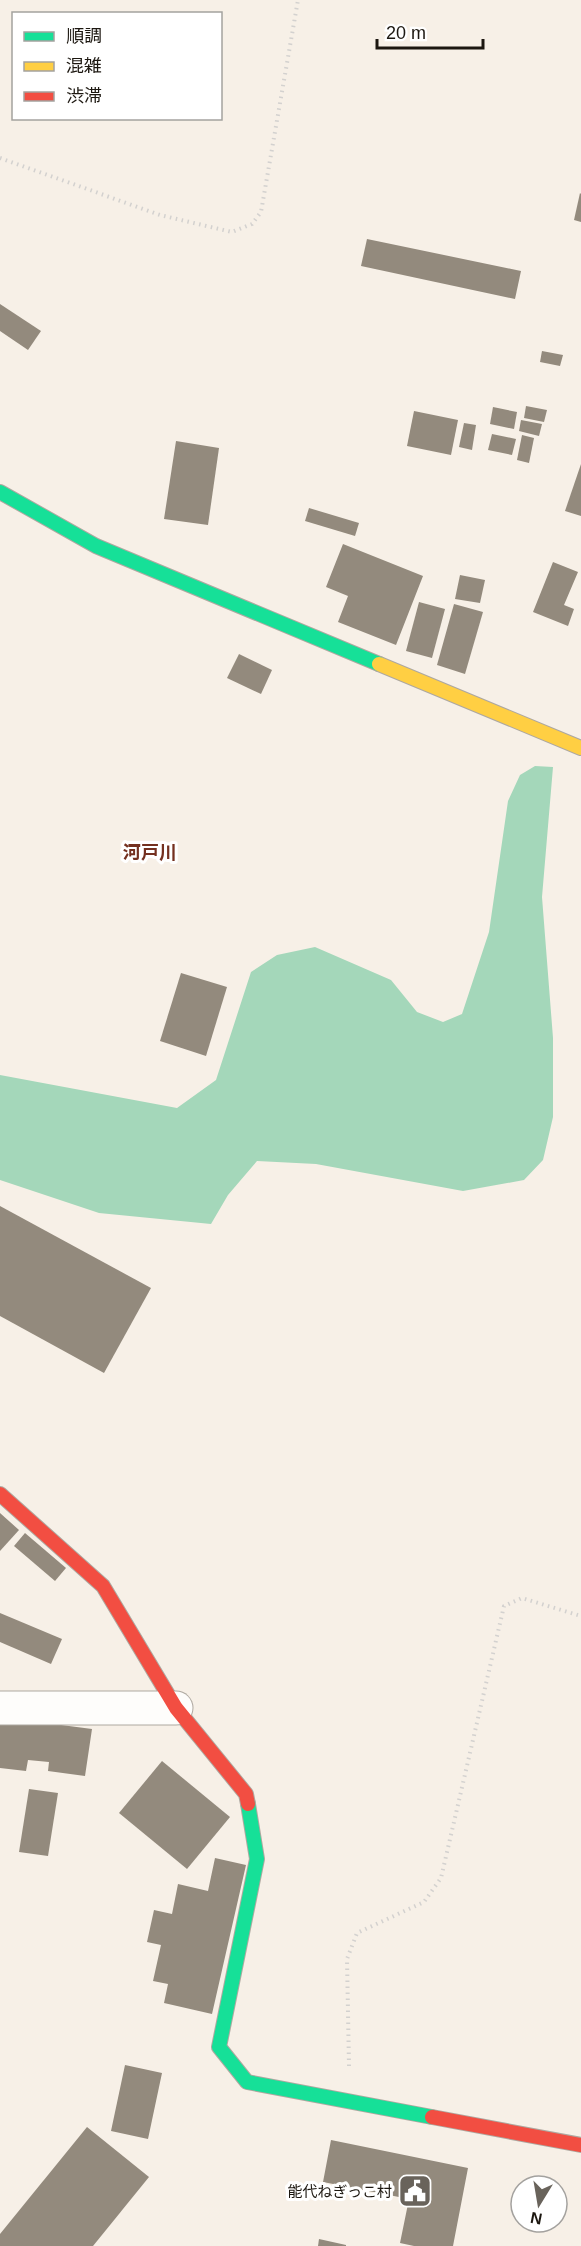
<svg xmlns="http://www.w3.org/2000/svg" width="581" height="2246" font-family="Arial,'Noto Sans JP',sans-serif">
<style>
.forest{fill:#a4d7ba}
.building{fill:#938a7d}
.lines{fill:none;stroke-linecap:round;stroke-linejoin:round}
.street-casing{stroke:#aea8a0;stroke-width:35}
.fast-casing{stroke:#aea8a0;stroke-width:16}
.slow-casing{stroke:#aea8a0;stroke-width:16}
.jam-casing{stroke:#aea8a0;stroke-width:16}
.path{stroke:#d3d1cf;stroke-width:4;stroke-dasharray:1.5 4.5;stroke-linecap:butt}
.street{stroke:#fefdfb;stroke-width:33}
.fast{stroke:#16e098;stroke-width:14}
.slow{stroke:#ffcf43;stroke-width:14}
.jam{stroke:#f24e42;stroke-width:14}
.labels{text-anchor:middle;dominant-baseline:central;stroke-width:6;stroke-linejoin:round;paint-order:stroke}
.poi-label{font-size:15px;fill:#1c1710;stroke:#fff;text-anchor:end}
.quarter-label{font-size:18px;font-weight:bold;fill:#74301f;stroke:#fff}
</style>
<rect width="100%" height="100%" fill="#f7f0e7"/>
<polygon class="forest" points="535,766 553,767 542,897 553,1038 553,1117 543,1160 524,1180 463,1191 316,1164 257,1161 228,1195 211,1224 99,1213 0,1180 0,1075 177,1108 216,1080 251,972 277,955 315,947 391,980 417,1012 443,1022 462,1014 489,932 508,801 520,775"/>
<g class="building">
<polygon points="580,193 581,194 581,222 574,220"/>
<polygon points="367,239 521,271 515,299 361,266"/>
<polygon points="0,304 41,331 28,350 0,331"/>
<polygon points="542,351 563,355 560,366 540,362"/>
<polygon points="526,406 547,410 544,422 524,418"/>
<polygon points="493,407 517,412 514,429 490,424"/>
<polygon points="414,411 458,420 451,455 407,446"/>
<polygon points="521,420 542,424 539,436 519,431"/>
<polygon points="464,423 476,425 472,450 459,447"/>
<polygon points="492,434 516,439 512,455 488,450"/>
<polygon points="522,435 534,438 529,463 517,460"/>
<polygon points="176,441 219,448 208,525 164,519"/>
<polygon points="581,464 581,516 565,511"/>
<polygon points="309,508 359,523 355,536 305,521"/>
<polygon points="343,544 423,576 396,645 338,622 348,596 326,587"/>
<polygon points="553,562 578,572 564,605 574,609 568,626 533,612"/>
<polygon points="460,575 485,580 480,603 455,599"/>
<polygon points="419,602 445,609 432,658 406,651"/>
<polygon points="454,604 483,612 465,674 437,665"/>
<polygon points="239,654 272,670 261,694 227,678"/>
<polygon points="181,973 227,987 206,1056 160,1041"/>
<polygon points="0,1206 151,1288 104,1373 0,1316"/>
<polygon points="0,1513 19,1530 0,1551"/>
<polygon points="25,1533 66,1568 55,1581 14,1546"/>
<polygon points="0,1613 62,1639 51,1664 0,1642"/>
<polygon points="0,1717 92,1729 85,1776 48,1771 49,1762 28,1760 26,1771 0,1768"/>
<polygon points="162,1761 230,1817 187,1869 119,1813"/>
<polygon points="29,1789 58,1793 48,1856 19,1852"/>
<polygon points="215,1858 246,1865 212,2014 164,2003 168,1984 153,1981 161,1945 147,1942 154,1910 172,1914 178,1884 208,1891"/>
<polygon points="125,2065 162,2073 148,2139 111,2131"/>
<polygon points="87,2127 149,2177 93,2246 0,2246 0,2234"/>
<polygon points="331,2140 468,2168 453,2246 414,2246 400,2243 409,2199 323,2182"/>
<polygon points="319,2239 346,2245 346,2246 318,2246"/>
</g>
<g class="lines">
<g class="street-casing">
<polyline id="street" points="0,1708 176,1708"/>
</g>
<g class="fast-casing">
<g id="fast">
<polyline points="0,492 96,546 379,664"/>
<polyline points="248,1804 257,1859 219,2047 247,2082 432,2117"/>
</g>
</g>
<g class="slow-casing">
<polyline id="slow" points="379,664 581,748"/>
</g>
<g class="jam-casing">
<g id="jam">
<polyline points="0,1494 103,1586 176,1708 246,1794 248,1804"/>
<polyline points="432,2117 581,2145"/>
</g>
</g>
<g class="path">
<polyline points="0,158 160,215 232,232 252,224 261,212 298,0"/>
<polyline points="349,2066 347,1959 357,1933 424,1902 441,1878 504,1606 522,1598 581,1616"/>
</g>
<use href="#street" class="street"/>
<use href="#fast" class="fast"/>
<use href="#slow" class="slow"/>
<use href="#jam" class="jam"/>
</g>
<defs>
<g id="civic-square" transform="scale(1.725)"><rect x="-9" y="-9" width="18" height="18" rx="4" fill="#69635b" stroke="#fff"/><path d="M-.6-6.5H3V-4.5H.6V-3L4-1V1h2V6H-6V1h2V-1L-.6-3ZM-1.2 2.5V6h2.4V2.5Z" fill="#fff"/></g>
</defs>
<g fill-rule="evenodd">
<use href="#civic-square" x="415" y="2191"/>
</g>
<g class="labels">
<g class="poi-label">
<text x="392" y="2191">能代ねぎっこ村</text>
</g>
<g class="quarter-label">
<text x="150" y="853">河戸川</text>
</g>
</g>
<rect x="12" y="12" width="210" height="108" fill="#ffffff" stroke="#a4a29f" stroke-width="1.5"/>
<rect x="24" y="32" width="30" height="9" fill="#16e098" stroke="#a4a29f" stroke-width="1.5"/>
<text x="66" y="42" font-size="18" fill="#1c1710">順調</text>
<rect x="24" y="62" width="30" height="9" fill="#ffcf43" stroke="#a4a29f" stroke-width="1.5"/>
<text x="66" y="72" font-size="18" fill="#1c1710">混雑</text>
<rect x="24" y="92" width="30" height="9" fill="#f24e42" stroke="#a4a29f" stroke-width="1.5"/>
<text x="66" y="102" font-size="18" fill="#1c1710">渋滞</text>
<g transform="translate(539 2204) rotate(191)"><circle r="28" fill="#ffffff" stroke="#a4a29f" stroke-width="1.5"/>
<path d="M0-4.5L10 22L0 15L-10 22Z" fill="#69635b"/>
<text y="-9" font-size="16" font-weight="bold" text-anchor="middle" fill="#1c1710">N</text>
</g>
<path d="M377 39v9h106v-9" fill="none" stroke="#1c1710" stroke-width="3"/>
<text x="386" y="39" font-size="18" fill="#1c1710" stroke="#ffffff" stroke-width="4.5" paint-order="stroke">20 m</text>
</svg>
